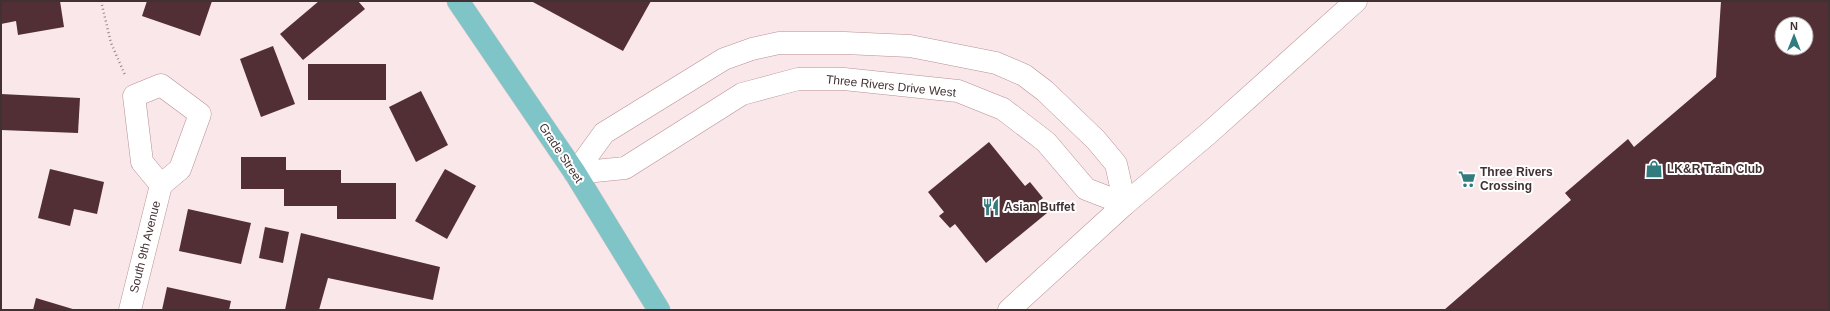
<svg xmlns="http://www.w3.org/2000/svg" width="1830" height="311" font-family="Helvetica,sans-serif">
<style>
.building{fill:#512f35;fill-rule:evenodd}
.lines{fill:none;stroke-linecap:round;stroke-linejoin:round}
.minor-casing{stroke:#b99095;stroke-width:23}
.major-casing{stroke:#cec9ca;stroke-width:23}
.path{stroke:#988789;stroke-width:2.5;stroke-dasharray:1 3;stroke-linecap:butt}
.minor{stroke:#fff;stroke-width:22}
.major{stroke:#7fc4c7;stroke-width:22}
.labels{text-anchor:middle;dominant-baseline:central;stroke-width:4;stroke-linejoin:round;paint-order:stroke}
.street-label{font-size:12px;fill:#423133;stroke:#fff}
.poi-label{font-size:12px;font-weight:bold;fill:#423133;stroke:#fff;text-anchor:start}
</style>
<rect width="100%" height="100%" fill="#f9e7e9"/>
<g class="building">
<polygon points="1,1 60,1 64,27 18,35 16,21 1,24"/>
<polygon points="147,1 212,1 200,36 142,16"/>
<polygon points="319,1 358,1 365,9 303,60 280,34"/>
<polygon points="531,1 651,1 623,51"/>
<path d="M1721 1H1829V310H1444L1571 200 1565 193 1628 139 1634 147 1716 77ZM1782 24H1806V48H1782Z"/>
<polygon points="273,46 295,104 261,117 240,59"/>
<rect x="308" y="64" width="78" height="36"/>
<polygon points="421,91 448,145 416,162 389,107"/>
<polygon points="1,94 80,98 78,133 1,130"/>
<polygon points="989,142 1025,186 1030,182 1043,198 1038,202 1047,213 986,263 955,224 950,228 939,216 944,212 928,192"/>
<polygon points="241,157 286,157 286,170 341,170 341,183 396,183 396,219 337,219 337,206 284,206 284,189 241,189"/>
<polygon points="50,169 104,182 97,214 74,209 70,226 38,218"/>
<polygon points="445,169 476,186 447,239 415,221"/>
<polygon points="188,209 251,223 241,264 179,251"/>
<polygon points="265,227 289,232 283,263 259,258"/>
<polygon points="301,233 440,267 433,300 328,278 319,310 285,310"/>
<polygon points="167,287 231,301 229,310 162,310"/>
<polygon points="36,298 76,310 33,310"/>
</g>
<g class="lines">
<g class="minor-casing">
<g id="minor">
<polygon points="161,85 200,114 180,169 161,185 142,162 134,96"/>
<polyline points="575,173 604,133 724,59 752,49 779,43 845,43 910,46 996,63 1024,75 1045,91 1096,140 1116,164 1125,204"/>
<polyline points="575,173 625,168 742,94 798,79 844,79 958,91 1003,109 1046,142 1086,189 1125,204"/>
<polyline points="130,310 161,185"/>
<polyline points="1009,310 1125,204 1209,133 1356,1"/>
</g>
</g>
<g class="major-casing">
<polyline id="major" points="458,1 575,173 659,310"/>
</g>
<polyline class="path" points="101,1 111,43 125,75"/>
<use href="#minor" class="minor"/>
<use href="#major" class="major"/>
</g>
<defs>
<g id="shop-bare" transform="scale(1.38)"><path d="M-5-2.5h2.3a2.7 3.5 0 0 1 5.4 0H5L5.5 6h-11ZM-1.5-2.5h3a1.5 2.3 0 0 0-3 0Z" fill="#327b7f" stroke="#fff" stroke-width="2.5" paint-order="stroke"/></g>
<g id="supermarket-bare" transform="scale(1.38)"><path d="M-6-5.5h2.5l.6 2H6L4.5 2H-2.5L-4.4-4H-6ZM-1.5 3.2a1.3 1.3 0 1 0 .1 0ZM3 3.2a1.3 1.3 0 1 0 .1 0Z" fill="#327b7f" stroke="#fff" stroke-width="2.5" paint-order="stroke"/></g>
<g id="restaurant-bare" transform="scale(1.38)"><path d="M-5-6h1v4h1v-4h1v4h1v-4h1v5L-1.5 .5V6h-2V.5L-5-1ZM5-6V6H3V1.5H1.5Q1.5-4 5-6Z" fill="#327b7f" stroke="#fff" stroke-width="2.5" paint-order="stroke"/></g>
</defs>
<g fill-rule="evenodd">
<use href="#shop-bare" x="1654" y="169"/>
<use href="#supermarket-bare" x="1467" y="179"/>
<use href="#restaurant-bare" x="991" y="207"/>
</g>
<g class="labels">
<g class="street-label">
<text transform="translate(891 86) rotate(6)">Three Rivers Drive West</text>
<text transform="translate(561 153) rotate(56)">Grade Street</text>
<text transform="translate(145 247) rotate(-76)">South 9th Avenue</text>
</g>
<g class="poi-label">
<text x="1667" y="169">LK&amp;R Train Club</text>
<text x="1480" y="172">Three Rivers<tspan x="1480" dy="14">Crossing</tspan></text>
<text x="1004" y="207">Asian Buffet</text>
</g>
</g>
<rect width="1830" height="311" fill="none" stroke="#423133" stroke-width="4"/>
<g transform="translate(1794 36)"><circle r="19" fill="#ffffff" stroke="#b3adad"/>
<path d="M0-3L7 15L0 10L-7 15Z" fill="#327b7f"/>
<text y="-6" font-size="11" font-weight="bold" text-anchor="middle" fill="#423133">N</text>
</g>
</svg>
